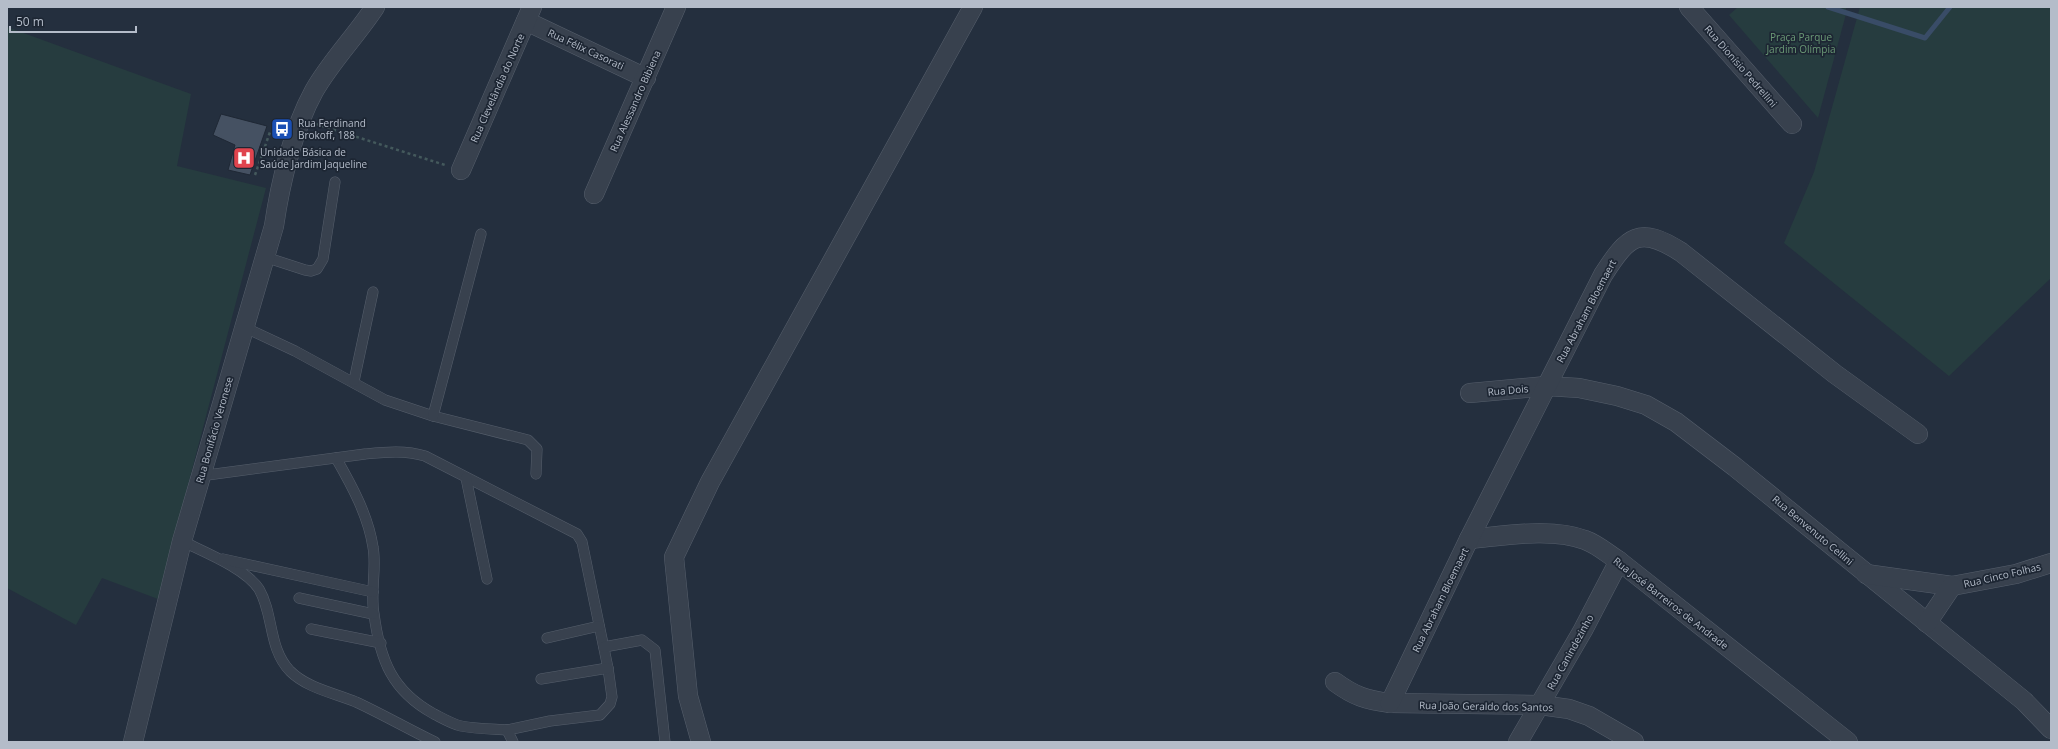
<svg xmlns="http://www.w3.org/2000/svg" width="2058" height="749" font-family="'Open Sans',sans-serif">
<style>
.green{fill:#263c3f}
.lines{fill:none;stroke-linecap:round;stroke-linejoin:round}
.stream{stroke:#394c67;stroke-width:5}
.building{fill:#455162;stroke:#1f2835}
.service-casing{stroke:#565f6c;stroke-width:11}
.minor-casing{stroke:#565f6c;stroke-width:20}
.path{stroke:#44595c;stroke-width:2.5;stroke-dasharray:3 3;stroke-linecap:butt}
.service{stroke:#38414e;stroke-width:10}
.minor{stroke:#38414e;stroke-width:19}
.labels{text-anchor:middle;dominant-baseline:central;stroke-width:3.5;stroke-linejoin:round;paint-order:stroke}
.park-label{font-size:10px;fill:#6b9a76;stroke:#1d2633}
.street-label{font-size:10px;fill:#b4bcc9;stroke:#1d2633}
.poi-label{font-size:10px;fill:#b4bcc9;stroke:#1d2633;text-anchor:start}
</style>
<rect width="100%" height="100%" fill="#242f3e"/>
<g class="green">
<polygon points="1738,7 1846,7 1846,14 1818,118 1729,15"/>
<polygon points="1860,7 2051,7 2051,278 1949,376 1784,243 1814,172"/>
<polygon points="7,27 191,94 177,166 266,188 158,599 102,578 76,625 7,588"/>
</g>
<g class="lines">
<polyline class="stream" points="1828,7 1925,38 1950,7"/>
</g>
<polygon class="building" points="221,114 267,126 250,175 228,170 235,145 213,135"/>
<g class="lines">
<g class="service-casing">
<g id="service">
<polyline points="265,257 305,270 311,271 317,269 323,259 335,182"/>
<polyline points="244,327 295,351 385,400 433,416 528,440 537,449 536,474"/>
<polyline points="354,381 373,292"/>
<polyline points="433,416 481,234"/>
<path d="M336 458C352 486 368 515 373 547 377 569 370 592 374 614 380 660 392 691 434 714 442 718 452 724 461 726 476 729 492 729 507 730"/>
<path d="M200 476 365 454C386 452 405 450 425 456L577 534 582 542 608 668 612 697 610 704 600 715 550 721 507 730 513 742"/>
<polyline points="466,478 487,579"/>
<path d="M182 541C204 552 245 568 259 589 274 615 268 648 290 671 307 688 334 693 356 702 382 714 408 729 435 742"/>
<polyline points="223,559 373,592"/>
<polyline points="299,598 373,614"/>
<polyline points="311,629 381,643"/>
<polyline points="547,638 599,626"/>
<polyline points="604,647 642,640 655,650 665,742"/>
<polyline points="541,679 608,668"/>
</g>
</g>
<g class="minor-casing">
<g id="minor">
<polyline points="1689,7 1792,124"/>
<polyline points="526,21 646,78"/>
<polyline points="461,170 532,7"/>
<polyline points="594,194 676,7"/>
<polyline points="1470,393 1546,386 1579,388 1617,396 1646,405 1676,422 1735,467 2024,701 2051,729"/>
<path d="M1469 539C1503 536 1552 527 1585 540 1597 544 1608 554 1619 561L1848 742"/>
<polyline points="1866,574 1952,586 2016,574 2051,563"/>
<polyline points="1927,623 1952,586"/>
<path d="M1335 682C1354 696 1366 700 1390 703L1540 705 1569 709 1589 716 1634 742"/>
<path d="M1390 703 1469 539 1603 275C1628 236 1639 225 1681 252L1835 374 1918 434"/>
<path d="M133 742 182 541 274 226C280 184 293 129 314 91 331 61 356 36 375 7"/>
<polyline points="701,742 688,696 674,557 710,482 973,7"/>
<polyline points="1518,742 1583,630 1619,561"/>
</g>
</g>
<g class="path">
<polyline points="316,124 445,165"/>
<polyline points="255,175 270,132 275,132 273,139"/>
</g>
<use href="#service" class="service"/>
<use href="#minor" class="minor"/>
</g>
<defs>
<g id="bus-square" transform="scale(1.15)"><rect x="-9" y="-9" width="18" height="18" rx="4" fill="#1a4fb4" stroke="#1d2633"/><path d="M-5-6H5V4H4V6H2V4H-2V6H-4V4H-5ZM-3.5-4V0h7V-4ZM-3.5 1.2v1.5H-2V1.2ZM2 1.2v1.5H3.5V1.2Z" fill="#fff"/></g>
<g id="hospital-square" transform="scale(1.15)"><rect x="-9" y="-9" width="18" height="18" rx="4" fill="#e0444e" stroke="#1d2633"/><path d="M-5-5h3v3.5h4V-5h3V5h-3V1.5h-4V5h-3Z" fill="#fff"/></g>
</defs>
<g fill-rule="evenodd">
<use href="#bus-square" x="282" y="129"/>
<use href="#hospital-square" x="244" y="158"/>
</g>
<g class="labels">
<g class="park-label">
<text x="1801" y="37">Praça Parque<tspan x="1801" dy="12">Jardim Olímpia</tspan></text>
</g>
<g class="street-label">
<text transform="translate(586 49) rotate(25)">Rua Félix Casorati</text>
<text transform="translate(1741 66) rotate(49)">Rua Dionísio Pedrellini</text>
<text transform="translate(497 88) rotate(-66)">Rua Clevelândia do Norte</text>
<text transform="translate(635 101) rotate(-66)">Rua Alessandro Bibiena</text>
<text transform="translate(1586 311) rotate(-62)">Rua Abraham Bloemaert</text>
<text transform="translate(1508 390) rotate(-5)">Rua Dois</text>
<text transform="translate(214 430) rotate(-74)">Rua Bonifácio Veronese</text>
<text transform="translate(1813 530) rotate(40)">Rua Benvenuto Cellini</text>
<text transform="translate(2002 575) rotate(-13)">Rua Cinco Folhas</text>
<text transform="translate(1440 600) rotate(-64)">Rua Abraham Bloemaert</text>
<text transform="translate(1671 603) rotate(38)">Rua José Barreiros de Andrade</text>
<text transform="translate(1570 652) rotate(-61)">Rua Canindezinho</text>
<text transform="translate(1486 706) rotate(1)">Rua João Geraldo dos Santos</text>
</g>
<g class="poi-label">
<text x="298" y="123">Rua Ferdinand<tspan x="298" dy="12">Brokoff, 188</tspan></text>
<text x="260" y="152">Unidade Básica de<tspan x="260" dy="12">Saúde Jardim Jaqueline</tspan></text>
</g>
</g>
<rect width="2058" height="749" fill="none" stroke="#b4bcc9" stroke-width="16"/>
<path d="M10 26v6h126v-6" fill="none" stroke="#b4bcc9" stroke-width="2"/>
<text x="16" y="26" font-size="12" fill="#b4bcc9" stroke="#1d2633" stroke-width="3" paint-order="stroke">50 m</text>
</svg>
